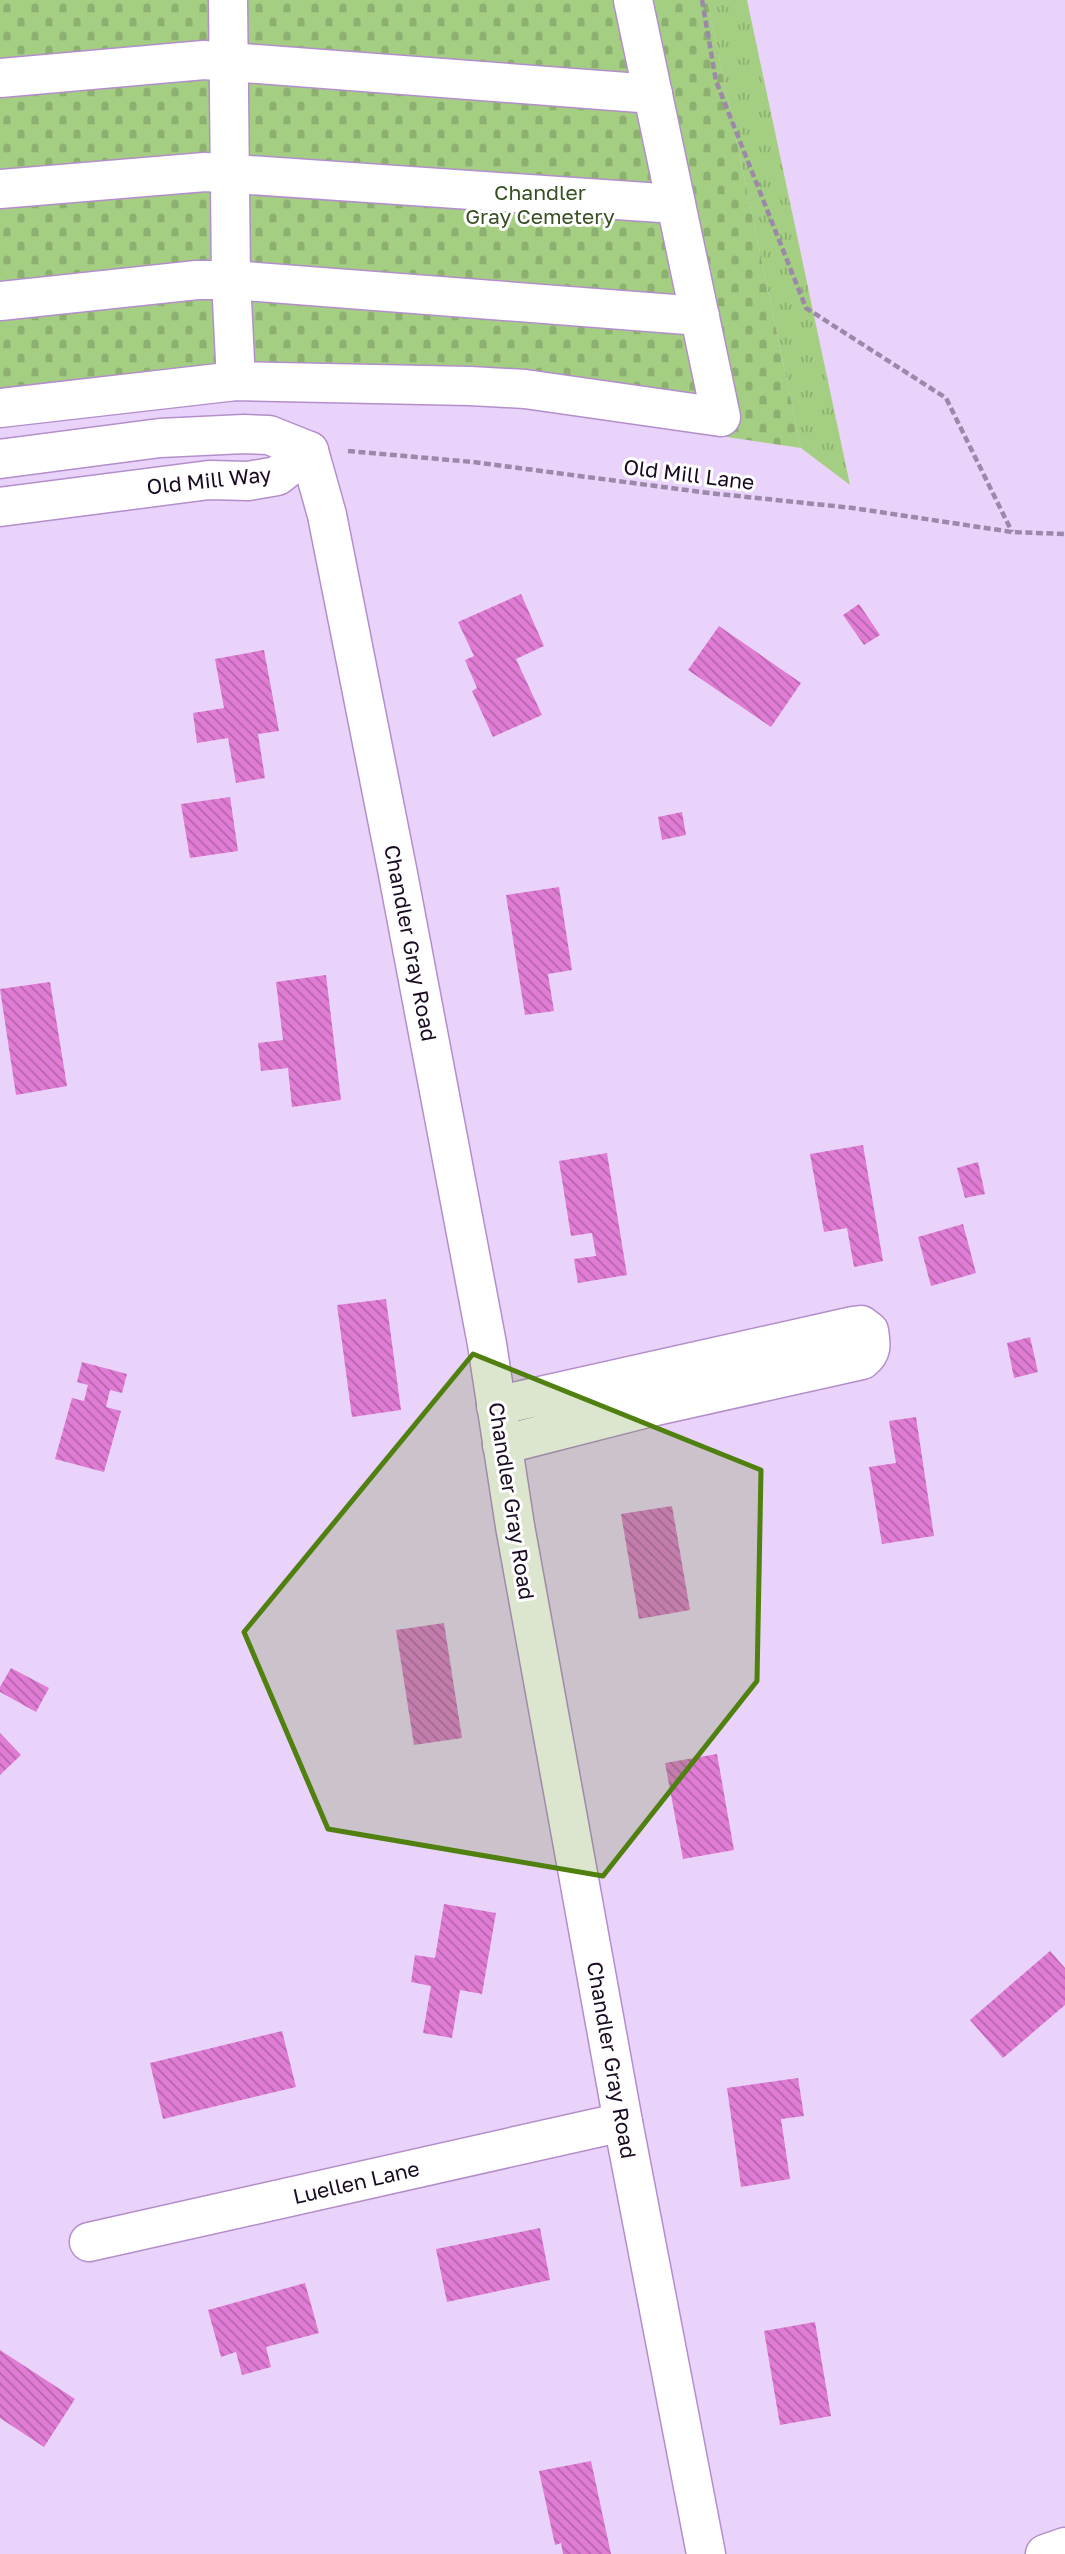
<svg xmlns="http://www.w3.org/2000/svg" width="1065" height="2554" font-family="'Golos Text',sans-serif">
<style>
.grass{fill:url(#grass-tufts)}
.cemetery{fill:url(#cemetery-stones)}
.building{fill:url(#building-back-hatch)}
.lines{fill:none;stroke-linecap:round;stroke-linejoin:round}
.minor-casing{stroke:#b38ecb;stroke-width:41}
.major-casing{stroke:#b38ecb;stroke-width:41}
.path{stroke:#9c88a9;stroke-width:4.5;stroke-dasharray:7 3.5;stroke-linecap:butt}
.minor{stroke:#fff;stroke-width:38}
.major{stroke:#fff;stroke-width:38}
.marked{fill:#4f8010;fill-opacity:0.2;stroke:#4f8010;stroke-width:5;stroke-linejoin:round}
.labels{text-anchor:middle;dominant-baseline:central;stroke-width:6;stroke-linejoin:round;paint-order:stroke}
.park-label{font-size:21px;fill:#374f21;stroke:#fefefe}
.street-label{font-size:21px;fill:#190a21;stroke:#fefefe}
</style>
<defs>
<pattern id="grass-tufts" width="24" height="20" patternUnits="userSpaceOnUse" patternTransform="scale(1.75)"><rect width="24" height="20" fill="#a4ce82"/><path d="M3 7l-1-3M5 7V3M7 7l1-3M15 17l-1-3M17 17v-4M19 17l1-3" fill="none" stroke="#8db070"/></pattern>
<pattern id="cemetery-stones" width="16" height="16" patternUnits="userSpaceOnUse" patternTransform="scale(1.75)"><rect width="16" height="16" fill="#a4ce82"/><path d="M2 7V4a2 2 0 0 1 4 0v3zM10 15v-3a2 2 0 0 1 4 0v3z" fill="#8db070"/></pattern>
<pattern id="building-back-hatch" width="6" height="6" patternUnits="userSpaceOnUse" patternTransform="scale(1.75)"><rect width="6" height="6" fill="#e07cd4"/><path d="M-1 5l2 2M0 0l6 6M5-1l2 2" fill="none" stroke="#b564ac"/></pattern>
</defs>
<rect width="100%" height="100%" fill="#ead3fa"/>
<polygon class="grass" points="707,0 747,0 850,485 801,448"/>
<polygon class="cemetery" points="0,0 707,0 801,448 533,408 235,396 0,421"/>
<g class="building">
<polygon points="521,594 544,646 516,659 542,715 493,737 472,691 477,688 465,660 474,656 458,622"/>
<polygon points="859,604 880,635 864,645 843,615"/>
<polygon points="719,626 801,683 771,727 688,670"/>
<polygon points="264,650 279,731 258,734 265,778 236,783 228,738 197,743 193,713 224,708 215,659"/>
<polygon points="230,797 238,851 190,858 181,804"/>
<polygon points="682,812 686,835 662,840 658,817"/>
<polygon points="559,887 572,970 548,974 554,1011 525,1015 506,895"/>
<polygon points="326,975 341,1100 292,1107 288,1068 261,1071 258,1043 283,1040 276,982"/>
<polygon points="50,982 67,1086 16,1095 0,989"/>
<polygon points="863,1145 883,1261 854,1267 847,1228 824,1232 810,1154"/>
<polygon points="607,1153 627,1275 578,1283 574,1259 596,1256 592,1233 571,1236 559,1161"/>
<polygon points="978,1162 985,1194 965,1198 957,1168"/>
<polygon points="963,1224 976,1273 931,1286 918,1237"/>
<polygon points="386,1299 401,1410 352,1417 337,1305"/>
<polygon points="1030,1337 1038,1372 1014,1378 1007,1343"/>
<polygon points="82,1362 127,1374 122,1393 110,1390 106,1407 121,1411 104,1472 55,1459 72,1398 84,1401 88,1385 77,1382"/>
<polygon points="916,1417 934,1536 882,1544 869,1467 896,1463 889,1421"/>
<polygon points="672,1506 690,1610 639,1619 621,1514"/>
<polygon points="444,1623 462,1738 414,1745 396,1630"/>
<polygon points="11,1668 49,1688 36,1712 0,1692 0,1687"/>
<polygon points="0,1733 21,1755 0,1775"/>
<polygon points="717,1754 734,1850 683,1859 665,1763"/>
<polygon points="444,1904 496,1913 482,1994 460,1990 452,2038 423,2033 431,1986 411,1982 415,1955 435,1958"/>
<polygon points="1050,1951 1065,1968 1065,2005 1003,2058 970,2020"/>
<polygon points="282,2031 296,2087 163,2119 150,2063"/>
<polygon points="798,2078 804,2116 781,2119 790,2179 741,2187 727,2088"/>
<polygon points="540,2228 550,2280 447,2302 436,2249"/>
<polygon points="305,2283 319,2333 266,2347 271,2367 242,2375 236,2352 221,2357 208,2310"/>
<polygon points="815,2322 831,2416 780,2425 764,2331"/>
<polygon points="0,2350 75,2399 44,2447 0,2418"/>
<polygon points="591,2461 611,2554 563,2554 561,2543 555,2545 539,2471"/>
</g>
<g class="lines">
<g class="minor-casing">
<g id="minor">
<polyline points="228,0 231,280 236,381"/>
<polyline points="0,78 204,60 653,94"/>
<polyline points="0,189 205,172 676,204"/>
<polyline points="0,301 197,280 231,280 700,316"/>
<polyline points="0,408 236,381 470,386 525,389 721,417 633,0"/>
<polyline points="309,451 327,515 398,874 487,1344 515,1526 623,2122 706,2554"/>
<polyline points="0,459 160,438 244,434 269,435 309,451"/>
<polyline points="0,507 209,480 248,481 277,476 309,451"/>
<path d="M496 1406 853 1326 861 1325 869 1331C871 1344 873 1351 862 1360L647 1408 502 1445"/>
<polyline points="89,2242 623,2122"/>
</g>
</g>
<g class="major-casing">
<polyline id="major" points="1045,2554 1065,2547"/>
</g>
<g class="path">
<polyline points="702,0 716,81 806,308 946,398 1012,532"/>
<polyline points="348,451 473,462 709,493 853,508 1012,532 1065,534"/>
</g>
<use href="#minor" class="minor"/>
<use href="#major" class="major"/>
</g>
<path class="marked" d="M473 1354 761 1470 757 1681 603 1876 328 1829 244 1632Z"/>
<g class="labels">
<g class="park-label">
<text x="540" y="192">Chandler<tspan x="540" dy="24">Gray Cemetery</tspan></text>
</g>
<g class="street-label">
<text transform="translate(689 474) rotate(7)">Old Mill Lane</text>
<text transform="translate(209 480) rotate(-6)">Old Mill Way</text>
<text transform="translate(411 943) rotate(79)">Chandler Gray Road</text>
<text transform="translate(512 1501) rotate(81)">Chandler Gray Road</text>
<text transform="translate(612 2060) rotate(80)">Chandler Gray Road</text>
<text transform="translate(356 2182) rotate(-13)">Luellen Lane</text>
</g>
</g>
</svg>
